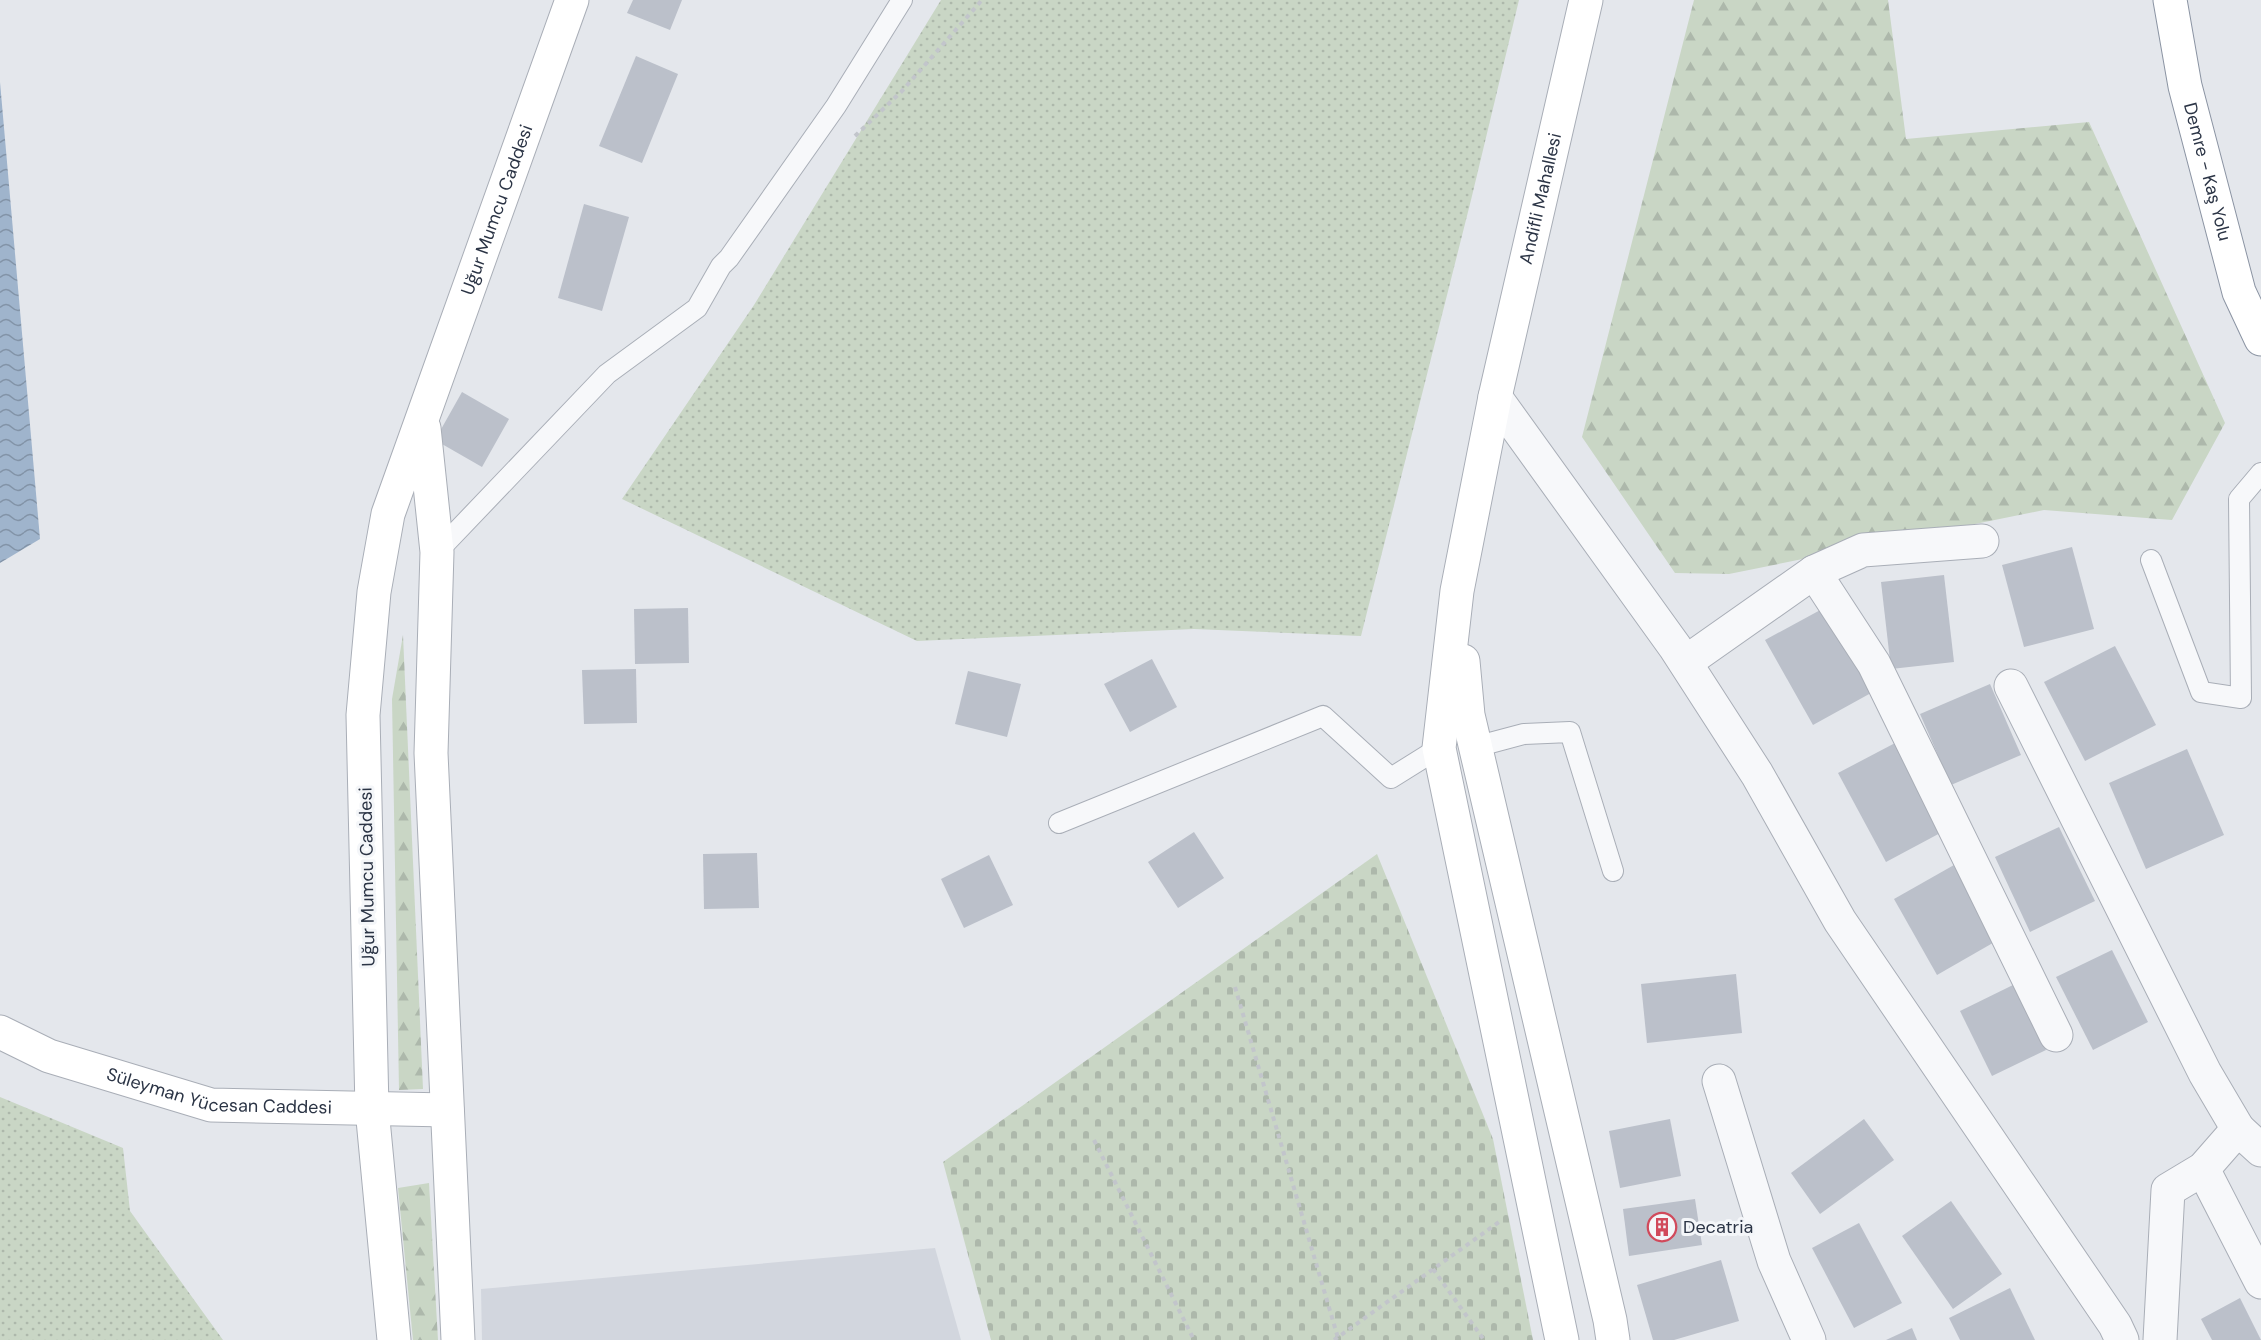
<svg xmlns="http://www.w3.org/2000/svg" width="2261" height="1340" font-family="'DM Sans',sans-serif">
<style>
.built{fill:#d2d6de}
.grass{fill:url(#grass-dots)}
.forest{fill:url(#forest-firs)}
.cemetery{fill:url(#cemetery-stones)}
.water{fill:url(#water-waves)}
.building{fill:#bbc0ca}
.lines{fill:none;stroke-linecap:round;stroke-linejoin:round}
.lane-casing{stroke:#a9aeb7;stroke-width:22}
.street-casing{stroke:#a9aeb7;stroke-width:35}
.secondary-casing{stroke:#a9aeb7;stroke-width:35}
.highway-casing{stroke:#8b94a3;stroke-width:35}
.path{stroke:#c2c5cb;stroke-width:4;stroke-dasharray:4.5 4.5;stroke-linecap:butt}
.lane{stroke:#f7f8fa;stroke-width:20}
.street{stroke:#f7f8fa;stroke-width:33}
.secondary{stroke:#fff;stroke-width:33}
.highway{stroke:#fff;stroke-width:33}
.labels{text-anchor:middle;dominant-baseline:central;stroke-width:6;stroke-linejoin:round;paint-order:stroke}
.street-label{font-size:18px;fill:#2b3445;stroke:#f4f6f9}
.poi-label{font-size:18px;fill:#2b3445;stroke:#f4f6f9;text-anchor:start}
</style>
<defs>
<pattern id="grass-dots" width="8" height="8" patternUnits="userSpaceOnUse" patternTransform="scale(1.5)"><rect width="8" height="8" fill="#c9d6c5"/><path d="M2 2h.1M6 6h.1" fill="none" stroke="#adb8ab" stroke-width="1.8" stroke-linecap="round"/></pattern>
<pattern id="forest-firs" width="22" height="20" patternUnits="userSpaceOnUse" patternTransform="scale(1.5)"><rect width="22" height="20" fill="#c9d6c5"/><path d="M5 1l3.5 6h-7zM16 11l3.5 6h-7z" fill="#adb8ab"/></pattern>
<pattern id="cemetery-stones" width="16" height="16" patternUnits="userSpaceOnUse" patternTransform="scale(1.5)"><rect width="16" height="16" fill="#c9d6c5"/><path d="M2 7V4a2 2 0 0 1 4 0v3zM10 15v-3a2 2 0 0 1 4 0v3z" fill="#adb8ab"/></pattern>
<pattern id="water-waves" width="16" height="10" patternUnits="userSpaceOnUse" patternTransform="scale(1.5)"><rect width="16" height="10" fill="#9fb4cc"/><path d="M0 5q4-4 8 0t8 0" fill="none" stroke="#8293a7"/></pattern>
</defs>
<rect width="100%" height="100%" fill="#e4e7ec"/>
<polygon class="built" points="935,1248 961,1340 482,1340 481,1289"/>
<g class="grass">
<polygon points="941,0 1519,0 1471,200 1361,636 1194,629 917,641 622,499 754,305"/>
<polygon points="0,1097 123,1148 130,1211 223,1340 0,1340"/>
</g>
<g class="forest">
<polygon points="1694,0 1888,0 1906,139 2089,122 2225,423 2172,520 2044,510 1729,574 1675,573 1582,437"/>
<polygon points="403,635 423,1089 399,1090 392,699"/>
<polygon points="429,1183 438,1340 413,1340 398,1188"/>
</g>
<polygon class="cemetery" points="1377,854 1493,1139 1533,1340 991,1340 943,1162"/>
<polygon class="water" points="0,82 40,539 0,563"/>
<g class="building">
<polygon points="633,0 682,0 670,30 627,13"/>
<polygon points="636,56 678,74 642,163 599,146"/>
<polygon points="584,204 629,217 602,311 558,298"/>
<polygon points="462,392 509,419 482,467 435,440"/>
<polygon points="2072,547 2094,629 2024,647 2002,565"/>
<polygon points="1944,575 1954,662 1891,669 1881,582"/>
<polygon points="688,608 689,663 635,664 634,609"/>
<polygon points="1824,608 1871,693 1813,725 1765,640"/>
<polygon points="2115,646 2156,725 2085,761 2044,682"/>
<polygon points="1152,659 1177,707 1130,732 1104,684"/>
<polygon points="636,669 637,723 584,724 582,670"/>
<polygon points="968,671 1021,684 1007,737 955,724"/>
<polygon points="1990,684 2021,755 1951,785 1920,714"/>
<polygon points="1897,742 1944,831 1886,862 1838,773"/>
<polygon points="2187,749 2224,835 2146,869 2109,783"/>
<polygon points="2059,827 2095,901 2030,932 1995,857"/>
<polygon points="1194,832 1224,878 1178,908 1148,862"/>
<polygon points="757,853 759,908 704,909 703,854"/>
<polygon points="989,855 1013,905 964,928 941,879"/>
<polygon points="1954,865 1998,940 1937,975 1894,899"/>
<polygon points="2112,950 2148,1022 2093,1050 2056,977"/>
<polygon points="1736,974 1742,1033 1647,1043 1641,984"/>
<polygon points="2013,985 2046,1050 1992,1076 1960,1011"/>
<polygon points="1670,1119 1681,1176 1620,1188 1609,1131"/>
<polygon points="1864,1119 1894,1160 1820,1214 1791,1173"/>
<polygon points="1695,1199 1702,1245 1629,1256 1623,1209"/>
<polygon points="1951,1201 2002,1274 1953,1309 1902,1236"/>
<polygon points="1859,1223 1902,1303 1854,1328 1812,1248"/>
<polygon points="1721,1260 1739,1321 1674,1340 1653,1340 1637,1285"/>
<polygon points="2010,1288 2035,1340 1960,1340 1949,1318"/>
<polygon points="2240,1298 2261,1340 2212,1340 2201,1319"/>
<polygon points="1912,1328 1917,1340 1886,1340"/>
</g>
<g class="lines">
<g class="lane-casing">
<g id="lane">
<polyline points="437,552 607,374 697,308 721,266 729,258 836,106 902,0"/>
<polyline points="2151,560 2201,692 2241,698 2239,499 2261,473"/>
<polyline points="1475,747 1524,734 1570,732 1613,871"/>
<polyline points="1059,823 1323,716 1391,778 1439,748"/>
</g>
</g>
<g class="street-casing">
<g id="street">
<polyline points="1495,397 1675,647 1757,774 1840,921 2115,1325 2122,1340"/>
<polyline points="1814,572 1874,664 2056,1035"/>
<polyline points="1686,662 1814,572 1863,550 1982,541"/>
<polyline points="2011,686 2205,1073 2238,1129"/>
<polyline points="1719,1081 1774,1261 1809,1340"/>
<polyline points="2203,1169 2261,1282"/>
<polyline points="2160,1340 2168,1190 2203,1169 2238,1129 2261,1150"/>
</g>
</g>
<g class="secondary-casing">
<g id="secondary">
<polyline points="424,428 437,552 431,753 458,1340"/>
<polyline points="1463,661 1468,715 1610,1320 1613,1340"/>
<path id="s1" d="M0 1032 49 1056 211 1105 447 1110"/>
<path id="s2" d="M394 1340 372 1109 363 715 374 592 388 514 572 0"/>
<path id="s3" d="M1562 1340 1439 748 1457 591 1495 397 1586 0"/>
</g>
</g>
<g class="highway-casing">
<g id="highway">
<path id="s4" d="M2170 0 2185 86 2239 292 2261 339"/>
</g>
</g>
<g class="path">
<polyline points="855,136 902,91 982,0"/>
<polyline points="1235,987 1338,1338"/>
<polyline points="1094,1140 1194,1340"/>
<polyline points="1433,1269 1484,1340"/>
<polyline points="1334,1340 1499,1222"/>
</g>
<use href="#lane" class="lane"/>
<use href="#street" class="street"/>
<use href="#secondary" class="secondary"/>
<use href="#highway" class="highway"/>
</g>
<defs>
<g id="building-ring" transform="scale(1.5)"><circle r="9.5" fill="#f4f6f9" stroke="#d1495b" stroke-width="1.5"/><path d="M-4-6H4V6H1V3H-1V6H-4ZM-2.5-4.3h1.7v1.8h-1.7ZM.8-4.3h1.7v1.8H.8ZM-2.5-1h1.7V.8h-1.7ZM.8-1h1.7V.8H.8Z" fill="#d1495b"/></g>
</defs>
<g fill-rule="evenodd">
<use href="#building-ring" x="1662" y="1227"/>
</g>
<g class="labels">
<g class="street-label">
<text stroke="none"><textPath href="#s4" startOffset="176">Demre - Kaş Yolu</textPath></text>
<text stroke="none"><textPath href="#s3" startOffset="1164">Andifli Mahallesi</textPath></text>
<text stroke="none"><textPath href="#s2" startOffset="1152">Uğur Mumcu Caddesi</textPath></text>
<text transform="translate(367 877) rotate(-91)">Uğur Mumcu Caddesi</text>
<text stroke="none"><textPath href="#s1" startOffset="230">Süleyman Yücesan Caddesi</textPath></text>
</g>
<g class="poi-label">
<text x="1683" y="1227">Decatria</text>
</g>
</g>
</svg>
